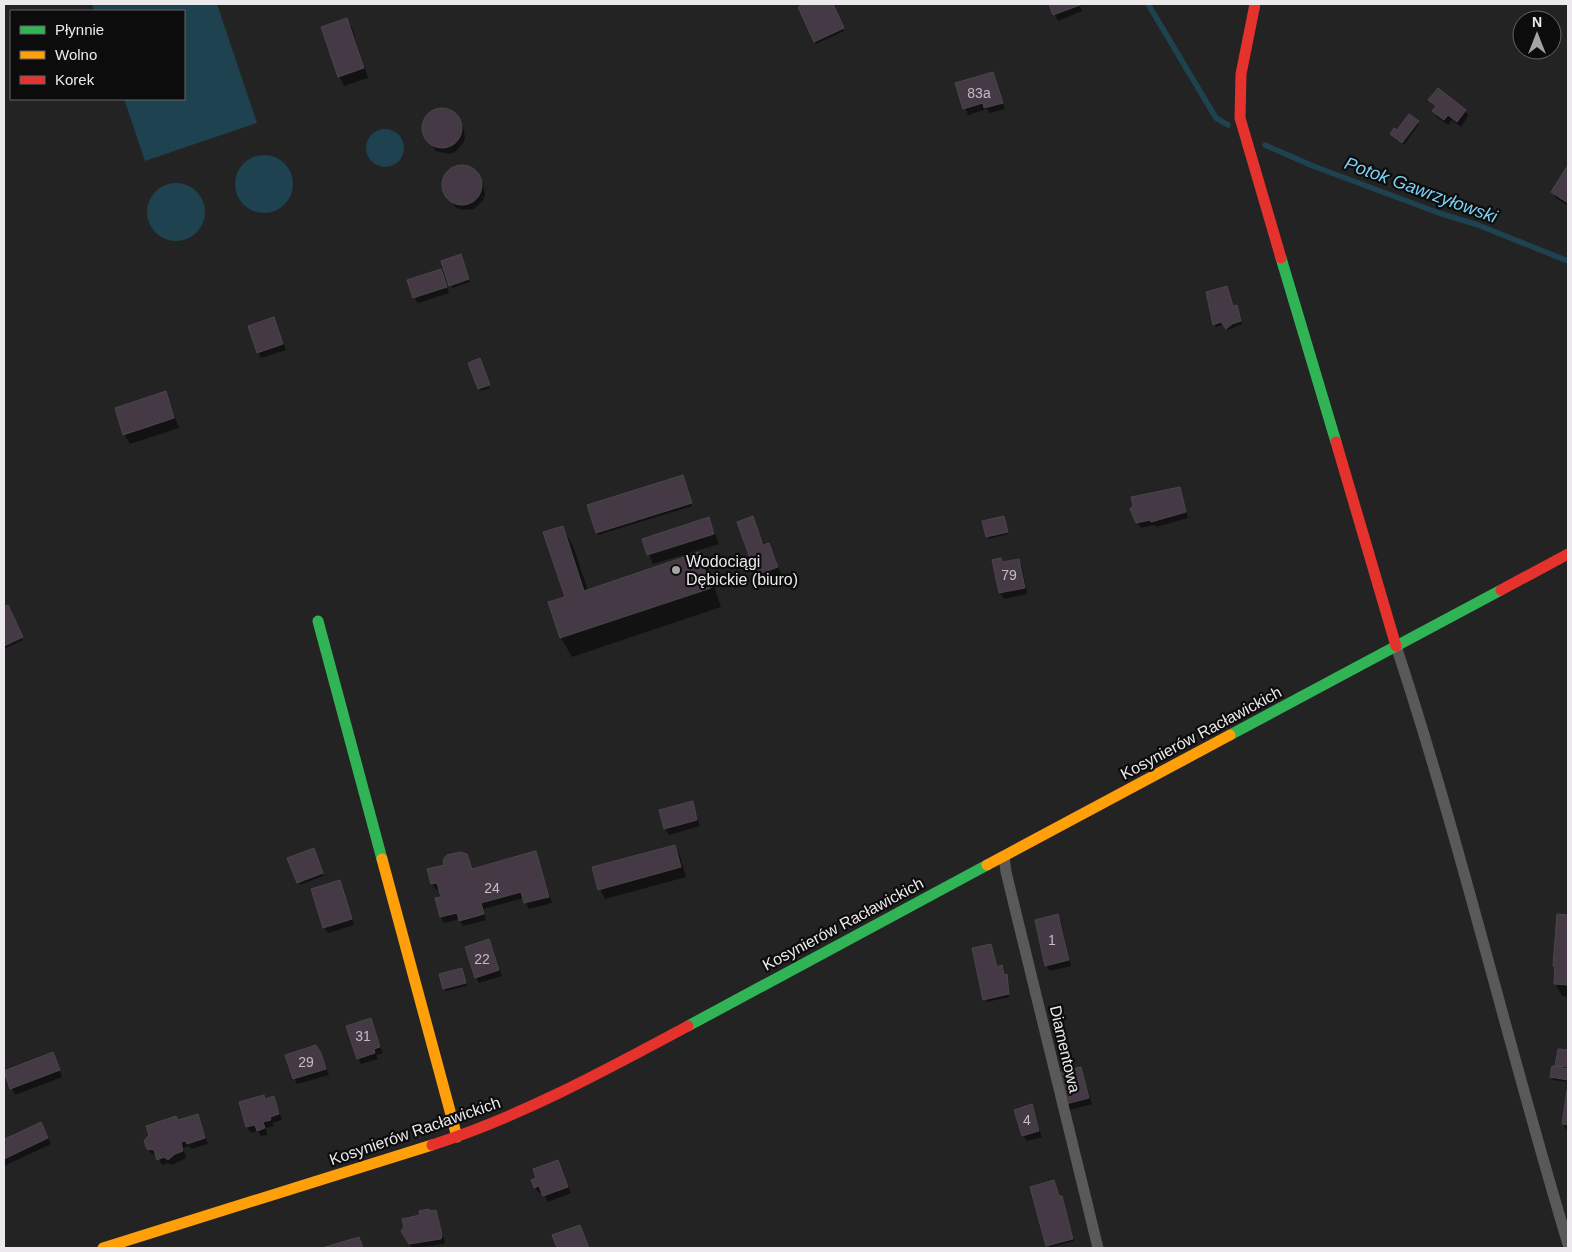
<svg xmlns="http://www.w3.org/2000/svg" width="1572" height="1252" font-family="Helvetica,sans-serif">
<style>
.water{fill:#1e4250}
.shadow{fill:#0007}
.lines{fill:none;stroke-linecap:round;stroke-linejoin:round}
.stream{stroke:#1e4250;stroke-width:5.5}
.building{fill:#453946;stroke:#494749}
.lane{stroke:#595959;stroke-width:11}
.fast{stroke:#30b455;stroke-width:11}
.slow{stroke:#ff9f0a;stroke-width:11}
.jam{stroke:#e5322d;stroke-width:11}
.poi-dot{fill:#a5a4a5;stroke:#0d0c0d;stroke-width:2}
.labels{text-anchor:middle;dominant-baseline:central;stroke-width:4.5;stroke-linejoin:round;paint-order:stroke}
.number-label{font-size:14px;fill:#c2bdc2}
.poi-label{font-size:16px;fill:#ebe9eb;stroke:#0d0c0d;text-anchor:start}
.street-label{font-size:16px;fill:#ebe9eb;stroke:#0d0c0d}
.water-label{font-size:18px;font-style:italic;fill:#7bd1f2;stroke:#0d0c0d}
</style>
<rect width="100%" height="100%" fill="#242324"/>
<g class="water">
<polygon points="92,4 217,4 257,123 145,161 124,99 184,99 184,11 94,11"/>
<circle cx="385" cy="148" r="19"/>
<circle cx="264" cy="184" r="29"/>
<circle cx="176" cy="212" r="29"/>
</g>
<g class="shadow">
<polygon points="808,4 832,4 844,31 816,44 799,8"/>
<polygon points="1050,4 1079,4 1082,11 1058,21"/>
<polygon points="346,19 352,28 368,78 344,86 339,76"/>
<polygon points="993,73 1005,109 989,113 987,109 968,115 957,84"/>
<polygon points="1430,100 1465,110 1468,116 1461,127 1452,120 1448,125 1437,117 1434,111 1436,108"/>
<polygon points="439,109 451,110 463,126 465,138 463,143 455,152 449,154 436,151 424,134 424,121 428,115"/>
<polygon points="1418,122 1419,124 1404,145 1391,134"/>
<polygon points="458,166 470,168 483,183 485,195 483,200 474,209 462,210 456,208 443,191 444,178 452,168"/>
<polygon points="1568,168 1568,206 1556,198 1553,192"/>
<polygon points="462,258 470,282 452,288 442,261"/>
<polygon points="440,270 449,293 418,303 414,297"/>
<polygon points="1233,308 1238,309 1242,324 1228,330 1224,324 1216,327 1214,324"/>
<polygon points="274,319 286,350 261,358 258,352"/>
<polygon points="481,362 490,388 480,391 470,363"/>
<polygon points="165,393 179,428 130,444 124,434"/>
<polygon points="684,479 692,506 598,535 597,533"/>
<polygon points="1180,489 1188,518 1156,527 1155,525 1141,528 1137,522"/>
<polygon points="752,517 765,546 768,545 774,554 782,577 763,584 739,522"/>
<polygon points="1004,518 1008,534 989,539 987,536"/>
<polygon points="709,519 719,544 653,564 643,539"/>
<polygon points="562,527 573,546 588,591 699,554 710,573 721,607 572,657 561,638 567,598"/>
<polygon points="1001,559 1003,564 1018,560 1022,566 1027,594 1004,599 1000,593 993,561"/>
<polygon points="8,607 23,640 4,649 4,608"/>
<polygon points="692,803 700,826 669,835 665,829"/>
<polygon points="675,846 680,856 686,877 605,899 600,889"/>
<polygon points="314,852 323,876 300,885 289,859"/>
<polygon points="536,853 552,903 529,909 524,898 483,909 486,920 463,926 459,919 444,923 441,917 442,898 440,888 436,890 432,884 446,866 467,855 473,870"/>
<polygon points="339,882 354,925 328,933 324,927"/>
<polygon points="1559,915 1568,916 1568,997 1562,996 1555,983 1556,970 1554,966"/>
<polygon points="1057,916 1061,922 1071,966 1050,971 1046,965"/>
<polygon points="489,941 502,976 479,983 476,977"/>
<polygon points="991,945 997,968 1002,967 1004,976 1008,978 1009,997 986,1002"/>
<polygon points="462,970 467,986 446,991 444,988"/>
<polygon points="370,1019 383,1053 376,1055 378,1059 361,1064 358,1058"/>
<polygon points="1559,1050 1568,1051 1568,1082 1553,1080 1552,1077 1559,1069 1557,1065"/>
<polygon points="320,1054 329,1075 297,1084 294,1078"/>
<polygon points="56,1060 62,1077 15,1095 5,1072"/>
<polygon points="1080,1068 1092,1104 1070,1110 1067,1104"/>
<polygon points="1568,1092 1568,1133 1563,1124"/>
<polygon points="274,1098 282,1120 272,1123 274,1126 266,1128 267,1135 261,1136 258,1131 251,1133 247,1127 265,1100"/>
<polygon points="1031,1106 1042,1137 1027,1141 1023,1135"/>
<polygon points="197,1116 208,1144 191,1149 190,1146 183,1148 186,1158 172,1165 168,1163 162,1165 157,1155 152,1154 148,1148 178,1122"/>
<polygon points="44,1129 51,1144 4,1166 4,1146"/>
<polygon points="558,1162 571,1193 548,1202 543,1192 539,1193 535,1187 538,1178"/>
<polygon points="1054,1181 1059,1197 1063,1200 1074,1241 1049,1248"/>
<polygon points="435,1211 445,1242 444,1244 412,1248 403,1231 429,1213"/>
<polygon points="359,1238 364,1248 327,1248"/>
</g>
<g class="lines">
<g class="stream">
<polyline points="1148,4 1216,118 1228,125"/>
<polyline points="1265,145 1313,166 1439,213 1478,225 1568,261"/>
</g>
</g>
<g class="building">
<polygon points="805,4 833,4 844,28 814,42 798,7"/>
<polygon points="1049,4 1079,4 1080,5 1053,15"/>
<polygon points="347,18 364,68 338,77 321,27"/>
<polygon points="993,72 1003,103 984,108 983,103 963,109 955,83"/>
<polygon points="1438,88 1466,110 1457,122 1448,115 1444,120 1432,111 1436,106 1428,100"/>
<circle cx="442" cy="128" r="20"/>
<polygon points="1409,114 1419,121 1402,143 1390,134 1394,128 1397,130"/>
<circle cx="462" cy="185" r="20"/>
<polygon points="1568,165 1568,203 1551,192"/>
<polygon points="461,254 469,279 449,286 441,261"/>
<polygon points="441,269 447,287 413,298 407,280"/>
<polygon points="1227,286 1233,306 1237,305 1241,321 1232,324 1226,329 1221,322 1213,325 1206,292"/>
<polygon points="274,317 283,344 257,353 248,326"/>
<polygon points="480,358 490,385 478,389 468,363"/>
<polygon points="166,391 174,418 123,435 115,408"/>
<polygon points="683,475 692,503 596,533 587,505"/>
<polygon points="1180,487 1186,512 1151,522 1150,520 1136,523 1130,509 1133,506 1131,497"/>
<polygon points="753,516 763,545 769,543 778,567 756,575 737,522"/>
<polygon points="1004,516 1008,532 986,537 982,521"/>
<polygon points="709,517 714,534 647,555 642,539"/>
<polygon points="563,526 584,591 699,552 711,588 560,638 548,602 565,597 543,532"/>
<polygon points="1001,558 1002,562 1019,559 1025,588 999,593 992,560"/>
<polygon points="8,605 23,637 4,646 4,607"/>
<polygon points="693,801 697,820 664,829 659,810"/>
<polygon points="675,845 681,867 598,890 592,867"/>
<polygon points="314,848 323,873 297,883 287,858"/>
<polygon points="535,851 536,851 549,897 524,903 521,892 481,903 484,914 459,921 457,913 440,917 435,898 441,897 437,883 431,884 427,869 444,865 443,860 447,855 460,852 467,854 472,869"/>
<polygon points="340,880 352,919 323,928 311,889"/>
<polygon points="1058,914 1069,960 1045,966 1035,920"/>
<polygon points="1557,914 1568,915 1568,985 1554,984 1555,967 1553,966"/>
<polygon points="489,939 499,970 475,978 465,947"/>
<polygon points="991,944 997,967 1002,965 1004,975 1007,974 1009,994 983,1000 972,948"/>
<polygon points="462,968 466,983 443,989 439,974"/>
<polygon points="371,1018 380,1047 374,1049 375,1053 357,1059 346,1026"/>
<polygon points="316,1045 321,1053 326,1069 293,1079 285,1055"/>
<polygon points="1558,1049 1568,1050 1568,1067 1555,1066"/>
<polygon points="53,1052 60,1070 10,1089 4,1071"/>
<polygon points="1552,1066 1568,1069 1568,1080 1550,1077"/>
<polygon points="1081,1067 1089,1098 1066,1104 1057,1073"/>
<polygon points="1567,1090 1568,1090 1568,1125 1562,1124"/>
<polygon points="264,1095 265,1099 274,1096 279,1114 270,1117 271,1120 263,1122 265,1128 257,1131 255,1125 246,1127 239,1102"/>
<polygon points="1032,1104 1039,1131 1022,1136 1014,1110"/>
<polygon points="198,1114 205,1138 187,1144 186,1141 181,1142 183,1151 175,1154 168,1160 164,1157 157,1160 154,1150 147,1149 144,1141 149,1135 146,1126 176,1116 178,1120"/>
<polygon points="41,1122 48,1138 4,1159 4,1145 7,1143 5,1139"/>
<polygon points="558,1160 568,1187 543,1196 539,1186 534,1188 531,1180 536,1178 533,1169"/>
<polygon points="1054,1180 1059,1196 1062,1196 1073,1239 1046,1246 1030,1187"/>
<polygon points="429,1209 429,1211 436,1210 442,1235 441,1239 409,1244 401,1231 404,1227 402,1219 420,1215 419,1211"/>
<polygon points="580,1225 589,1248 557,1248 552,1235"/>
<polygon points="359,1237 363,1248 322,1248"/>
</g>
<g class="lines">
<g class="lane">
<path d="M1396 646C1461 843 1508 1046 1568 1244"/>
<polyline points="1004,857 1006,872 1098,1248"/>
</g>
<g class="fast">
<polyline points="1281,258 1336,442"/>
<polyline points="318,621 382,859"/>
<polyline points="1230,735 1501,590"/>
<polyline points="688,1026 987,865"/>
</g>
<g class="slow">
<polyline points="382,859 457,1137"/>
<polyline points="987,865 1230,735"/>
<polyline points="103,1248 432,1145"/>
</g>
<g class="jam">
<polyline points="1255,4 1241,74 1240,118 1281,258"/>
<polyline points="1336,442 1396,646"/>
<polyline points="1501,590 1568,554"/>
<path d="M432 1145C522 1116 604 1071 688 1026"/>
</g>
</g>
<circle class="poi-dot" cx="676" cy="570" r="5"/>
<g class="labels">
<g class="number-label">
<text x="979" y="93">83a</text>
<text x="1009" y="575">79</text>
<text x="492" y="888">24</text>
<text x="1052" y="940">1</text>
<text x="482" y="959">22</text>
<text x="363" y="1036">31</text>
<text x="306" y="1062">29</text>
<text x="1027" y="1120">4</text>
</g>
<g class="poi-label">
<text x="686" y="561">Wodociągi<tspan x="686" dy="18">Dębickie (biuro)</tspan></text>
</g>
<g class="street-label">
<text transform="translate(1201 733) rotate(-28)">Kosynierów Racławickich</text>
<text transform="translate(843 924) rotate(-28)">Kosynierów Racławickich</text>
<text transform="translate(1065 1049) rotate(77)">Diamentowa</text>
<text transform="translate(415 1131) rotate(-19)">Kosynierów Racławickich</text>
</g>
<g class="water-label">
<text transform="translate(1421 190) rotate(20)">Potok Gawrzyłowski</text>
</g>
</g>
<rect width="1572" height="1252" fill="none" stroke="#ebe9eb" stroke-width="10"/>
<rect x="10" y="10" width="175" height="90" fill="#0d0c0d" stroke="#666466"/>
<rect x="20" y="26" width="25" height="8" fill="#30b455" stroke="#666466"/>
<text x="55" y="35" font-size="15" fill="#ebe9eb">Płynnie</text>
<rect x="20" y="51" width="25" height="8" fill="#ff9f0a" stroke="#666466"/>
<text x="55" y="60" font-size="15" fill="#ebe9eb">Wolno</text>
<rect x="20" y="76" width="25" height="8" fill="#e5322d" stroke="#666466"/>
<text x="55" y="85" font-size="15" fill="#ebe9eb">Korek</text>
<g transform="translate(1537 35)"><circle r="24" fill="#0d0c0d" stroke="#666466"/>
<path d="M0-4L9 19L0 12L-9 19Z" fill="#a5a4a5"/>
<text y="-8" font-size="14" font-weight="bold" text-anchor="middle" fill="#ebe9eb">N</text>
</g>
</svg>
